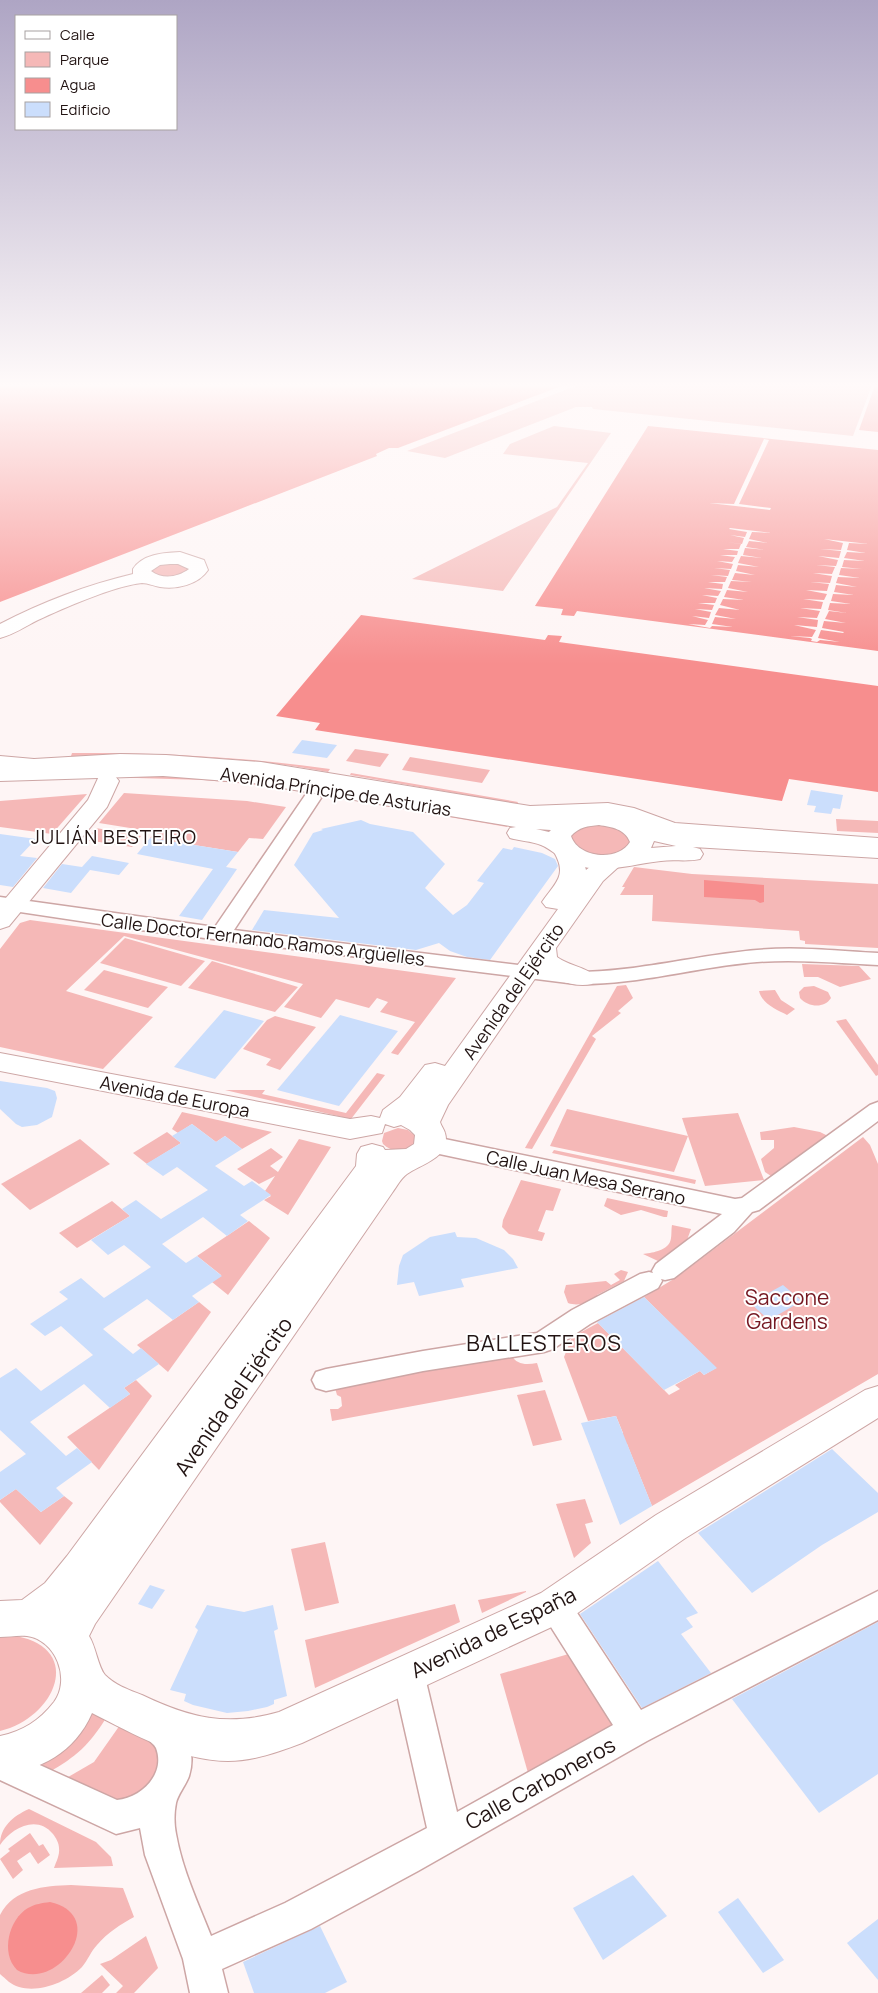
<svg xmlns="http://www.w3.org/2000/svg" width="878" height="1993" font-family="Manrope,sans-serif">
<style>
.green{fill:#f5b8b7}
.water{fill:#f78e8e}
.pier{fill:#fef5f5}
.building{fill:#cbdefc}
.lines{fill:none;stroke-linecap:round;stroke-linejoin:round}
.street-casing{stroke:#cda6a5;stroke-width:3}
.secondary-casing{stroke:#cda6a5;stroke-width:2}
.highway-casing{stroke:#cda6a5;stroke-width:2}
.street{fill:#fff;fill-rule:evenodd}
.secondary{fill:#fff;fill-rule:evenodd}
.highway{fill:#fff;fill-rule:evenodd}
.labels{text-anchor:middle;dominant-baseline:central;stroke-width:4;stroke-linejoin:round;paint-order:stroke}
.street-label{font-size:18px;fill:#221413;stroke:#fff}
.neighbourhood-label{font-size:19px;letter-spacing:1px;fill:#221413;stroke:#fff}
.near-park-label{font-size:21px;fill:#751822;stroke:#fff}
.near-street-label{font-size:21px;fill:#221413;stroke:#fff}
.near-neighbourhood-label{font-size:22px;letter-spacing:1px;fill:#221413;stroke:#fff}
</style>
<rect width="100%" height="100%" fill="#fef5f5"/>
<g class="green">
<polygon points="578,385 872,385 853,436 593,409 592,407 576,407 445,458 407,451"/>
<polygon points="554,426 611,433 503,591 412,579 557,507 588,463 503,454 510,444"/>
<path d="M170 561 191 568C179 579 165 579 151 572L153 567Z"/>
<polygon points="355,749 389,754 380,767 346,761"/>
<path d="M72 753C159 752 244 757 330 769L328 772C243 756 157 754 71 756Z"/>
<polygon points="410,757 490,770 482,783 402,770"/>
<polygon points="351,773 518,802 517,804 350,775"/>
<polygon points="131,774 221,778 509,823 507,827 478,822 270,786 203,780 104,777"/>
<polygon points="124,793 247,801 286,807 263,839 249,838 238,852 150,838 155,832 99,823"/>
<polygon points="87,794 52,834 0,827 0,801"/>
<polygon points="836,819 878,821 878,833 837,831"/>
<path d="M607 825 625 831 631 843C615 860 602 856 581 852L570 837C576 824 595 825 607 825Z"/>
<polygon points="96,828 141,836 132,847 86,840"/>
<polygon points="634,867 692,874 878,884 878,948 805,944 805,941 800,940 799,931 652,921 653,895 620,895 625,887 622,887"/>
<polygon points="30,920 456,978 398,1055 391,1053 415,1022 380,1012 388,1002 377,998 369,1008 336,999 321,1018 284,1007 303,984 124,936 66,991 153,1017 103,1069 0,1047 0,949 20,923"/>
<polygon points="125,938 205,961 181,986 100,963"/>
<polygon points="212,961 298,987 275,1012 188,988"/>
<polygon points="802,964 859,966 871,979 840,987 818,977 804,977"/>
<polygon points="104,970 168,987 148,1008 84,990"/>
<polygon points="626,985 633,998 618,1011 621,1013 592,1036 596,1039 532,1149 525,1148 617,986"/>
<path d="M814 986 828 992 831 998C824 1009 808 1007 800 998L799 992 804 987Z"/>
<path d="M775 990 781 1000 795 1009 787 1015C777 1010 762 1004 759 991Z"/>
<polygon points="275,1016 316,1027 280,1070 266,1065 271,1059 243,1049 267,1020"/>
<polygon points="846,1019 878,1065 878,1075 876,1076 836,1021"/>
<polygon points="377,1073 385,1075 351,1119 225,1090 265,1090 262,1094 346,1113"/>
<polygon points="567,1109 688,1136 682,1118 738,1113 764,1180 705,1186 688,1136 674,1172 550,1146"/>
<polygon points="182,1112 272,1132 242,1149 225,1136 216,1142 192,1124 178,1133 172,1129"/>
<polygon points="794,1127 820,1132 830,1137 774,1178 765,1172 761,1159 774,1148 774,1140 761,1140 760,1132"/>
<path d="M398 1128 408 1130 415 1136 414 1143C405 1152 392 1153 383 1144L382 1141 384 1133Z"/>
<polygon points="167,1132 181,1143 147,1164 133,1153"/>
<polygon points="863,1137 870,1145 878,1164 878,1374 652,1506 627,1444 609,1448 605,1437 623,1433 616,1416 588,1421 564,1357 572,1337 598,1323 669,1395 680,1389 675,1385 700,1371 704,1375 716,1368 644,1297 677,1277"/>
<polygon points="80,1139 110,1164 30,1210 1,1184"/>
<polygon points="299,1139 331,1147 288,1215 264,1200 271,1196 265,1191 275,1176 259,1184 237,1169 271,1148 283,1157 270,1166 278,1172"/>
<polygon points="554,1150 696,1180 695,1184 552,1153"/>
<polygon points="521,1180 561,1189 553,1211 546,1210 538,1231 545,1233 542,1241 509,1234 502,1227 503,1220"/>
<polygon points="607,1198 668,1211 667,1217 664,1217 641,1210 621,1215 604,1206"/>
<polygon points="112,1201 130,1216 77,1248 59,1233"/>
<polygon points="249,1221 270,1238 228,1295 212,1282 221,1275 197,1256"/>
<path d="M672 1225 691 1229 687 1240 658 1261 643 1254C651 1253 666 1251 670 1242 672 1238 671 1230 672 1225Z"/>
<path d="M621 1270 628 1272 624 1281 597 1295 599 1297C589 1302 579 1307 568 1303L564 1292 566 1285 606 1281 611 1285 620 1280 614 1274Z"/>
<polygon points="199,1302 211,1312 168,1372 137,1345"/>
<path d="M511 1355C517 1365 526 1365 537 1363L543 1382 332 1421 330 1409H338L342 1406 341 1397 337 1395 335 1388Z"/>
<polygon points="136,1380 152,1396 99,1470 67,1437 130,1394 124,1388"/>
<polygon points="545,1390 562,1440 533,1446 517,1395"/>
<polygon points="16,1489 41,1512 64,1496 73,1503 40,1545 0,1502 0,1500"/>
<polygon points="585,1499 593,1522 585,1524 591,1543 574,1558 556,1504"/>
<polygon points="325,1542 339,1603 305,1611 291,1549"/>
<polygon points="526,1591 526,1592 482,1613 478,1600"/>
<polygon points="455,1604 460,1622 315,1688 305,1640"/>
<path d="M16 1636C85 1649 55 1718 0 1731V1637Z"/>
<polygon points="572,1653 622,1729 530,1780 500,1674"/>
<path d="M90 1713 106 1718C90 1744 76 1757 49 1772L42 1767 46 1758Z"/>
<path d="M120 1725C158 1743 163 1741 155 1785L118 1803 63 1780 94 1762Z"/>
<path d="M29 1809 96 1842 111 1857 113 1866 54 1868C56 1862 60 1855 59 1848 59 1843 56 1838 53 1834 37 1814 11 1828 0 1845 0 1827 13 1816 29 1809Z"/>
<polygon points="30,1833 39,1846 43,1844 50,1855 38,1864 30,1852 17,1861 23,1870 13,1879 0,1859 10,1851 8,1849"/>
<path d="M71 1885 123 1888 134 1917C121 1924 107 1933 97 1945 91 1951 88 1960 82 1967 67 1982 40 1993 19 1987 11 1985 6 1979 0 1974V1915C14 1888 44 1886 71 1885Z"/>
<polygon points="146,1936 158,1968 134,1993 116,1993 123,1986 100,1964 111,1960"/>
<polygon points="102,1975 110,1985 102,1993 81,1993"/>
</g>
<g class="water">
<polygon points="0,385 564,385 398,448 389,448 376,454 377,456 0,602"/>
<polygon points="875,385 878,385 878,432 859,430"/>
<polygon points="648,426 878,450 878,651 577,611 574,616 561,615 563,609 535,606"/>
<polygon points="361,615 545,640 548,635 562,636 559,642 878,686 878,792 789,779 782,801 315,730 320,723 276,716"/>
<polygon points="704,880 764,885 764,902 760,903 755,900 704,897"/>
<path d="M50 1902C111 1916 57 1993 17 1970 0 1953 9 1919 28 1908 35 1904 42 1903 50 1902Z"/>
</g>
<g class="pier">
<polygon points="764,439 769,440 739,504 771,508 770,510 709,503 734,504"/>
<polygon points="730,528 772,533 752,532 749,539 768,543 749,541 746,547 766,550 745,548 743,555 762,558 741,556 738,563 759,567 738,565 736,571 755,575 735,573 732,580 752,582 731,581 728,588 748,592 727,590 724,597 744,600 723,599 720,605 740,610 719,608 715,615 736,619 715,617 712,624 733,627 712,626 710,628 688,624 705,625 708,620 692,616 709,618 711,612 695,609 712,610 714,605 698,603 715,603 717,598 702,595 718,596 721,591 704,588 722,589 723,584 708,582 725,582 727,577 711,575 728,576 730,570 714,568 731,569 733,564 717,561 732,562 735,557 720,555 737,555 738,551 723,549 739,549 741,544 726,542 742,544 744,538 730,535 745,537 747,532 729,529"/>
<polygon points="824,539 869,544 849,543 847,550 866,553 847,552 844,558 865,561 844,560 842,567 862,569 841,568 839,575 860,578 838,577 836,583 857,587 836,585 834,592 854,595 833,594 831,601 851,604 830,603 828,610 847,613 829,611 825,619 846,623 824,621 822,628 844,632 843,633 821,630 818,638 840,642 820,640 817,642 811,641 812,639 810,638 790,636 812,637 816,630 794,625 817,627 818,620 797,617 817,618 820,611 800,608 821,609 823,602 803,599 824,600 827,594 806,590 827,591 829,584 810,582 830,583 832,576 813,573 832,574 835,567 816,565 836,566 838,560 818,556 839,558 841,551 820,549 841,550 843,543"/>
</g>
<g class="building">
<polygon points="302,740 337,745 327,758 292,753"/>
<polygon points="811,790 843,795 840,809 833,808 831,814 814,812 816,806 807,805"/>
<polygon points="361,820 370,824 413,832 445,864 425,888 453,915 467,905 484,883 477,881 503,848 512,850 514,847 542,853 555,859 558,866 490,960 467,957 450,951 439,943 416,950 252,930 264,910 339,918 294,865 313,833 323,830 321,829"/>
<polygon points="0,834 36,839 20,856 37,858 13,887 0,885"/>
<polygon points="150,838 238,852 226,867 237,869 202,920 179,916 213,869 137,854"/>
<polygon points="92,856 129,863 119,875 90,870 71,893 43,888 62,864 82,867"/>
<polygon points="224,1010 264,1021 215,1079 174,1067"/>
<polygon points="340,1015 398,1031 339,1106 277,1090"/>
<polygon points="0,1081 47,1088 55,1091 57,1098 52,1117 37,1125 22,1127 16,1124 0,1109"/>
<polygon points="192,1124 216,1142 225,1136 242,1149 215,1166 244,1186 252,1181 271,1195 240,1215 248,1221 227,1236 203,1217 162,1244 186,1263 197,1256 222,1276 192,1296 199,1302 173,1320 147,1299 103,1329 133,1354 141,1348 159,1364 124,1388 130,1394 110,1408 84,1384 30,1422 66,1456 77,1448 92,1462 56,1488 64,1496 41,1512 16,1489 0,1500 0,1472 26,1454 0,1430 0,1378 16,1368 41,1391 93,1355 61,1326 45,1336 30,1324 68,1299 59,1292 81,1278 104,1298 151,1267 124,1245 108,1255 91,1240 130,1216 122,1209 136,1200 161,1219 208,1190 177,1167 163,1176 146,1164 181,1143 172,1136"/>
<polygon points="455,1232 457,1237 476,1238 504,1250 513,1259 518,1268 461,1279 464,1287 419,1296 414,1282 397,1285 399,1266 403,1255 430,1237"/>
<polygon points="783,1285 802,1301 769,1320 750,1303"/>
<polygon points="644,1297 717,1368 704,1375 700,1371 664,1390 597,1322"/>
<polygon points="616,1416 652,1506 620,1525 581,1423"/>
<polygon points="832,1449 878,1493 878,1512 822,1545 752,1593 698,1533"/>
<polygon points="658,1561 698,1613 686,1618 693,1627 681,1634 711,1673 642,1708 580,1614"/>
<polygon points="150,1585 165,1590 152,1609 138,1604"/>
<polygon points="207,1605 244,1612 273,1605 278,1629 274,1631 287,1696 274,1700 274,1704 267,1707 248,1711 227,1713 193,1705 184,1701 186,1694 170,1690 198,1630 195,1627"/>
<polygon points="878,1622 878,1774 819,1813 732,1699"/>
<polygon points="633,1875 667,1916 603,1960 573,1908"/>
<polygon points="738,1898 784,1960 763,1973 718,1912"/>
<polygon points="878,1919 878,1980 847,1943"/>
<polygon points="320,1926 347,1982 325,1993 254,1993 243,1962"/>
</g>
<g class="lines">
<g class="street-casing">
<g id="street">
<path d="M312 793 318 794 321 798 234 930 576 972C638 972 696 955 757 950 797 946 838 951 878 953V965C838 963 797 959 757 962 696 967 638 985 576 984L140 930 0 909V897L215 927 306 794Z"/>
<polygon points="878,1102 878,1121 759,1210 752,1212 734,1232 674,1278 665,1280 661,1279 662,1281 658,1288 590,1324 553,1349 544,1352 423,1371 326,1391 316,1388 312,1380 316,1372 326,1369 423,1351 537,1333 572,1310 640,1274 649,1272 653,1273 652,1271 656,1264 722,1214 430,1152 422,1150 418,1144 422,1138 430,1136 735,1199 742,1198 870,1105"/>
<path d="M878 1591V1620L647 1741 418 1871 311 1929 222 1969 228 1993H190L183 1959 145 1855 140 1828 116 1834 0 1780V1747L117 1800C141 1798 166 1774 156 1748 154 1744 150 1742 148 1739 146 1736 145 1731 143 1728L148 1717 160 1713C185 1722 197 1750 189 1776 186 1785 178 1794 176 1803 174 1813 174 1824 176 1834 182 1869 198 1903 211 1936L285 1903 427 1828 392 1673 397 1663 408 1658 419 1663 424 1673 457 1812 613 1725 544 1616 539 1606 544 1596 555 1592 566 1596 641 1710Z"/>
</g>
</g>
<g class="secondary-casing">
<g id="secondary">
<path d="M180 552 204 560 208 570C199 584 177 590 160 587 154 586 148 583 142 583 114 586 64 608 38 620 26 626 13 635 0 638V624C42 602 87 585 133 574V569C143 554 163 553 180 552ZM170 564H178L189 569C178 577 163 580 151 571L160 565Z"/>
<polygon points="120,754 166,755 261,762 530,806 608,803 634,808 675,823 878,838 878,852 675,837 608,817 530,820 261,776 166,769 120,768 34,773 0,770 0,756 34,759"/>
<polygon points="107,774 115,776 119,781 107,807 9,926 0,929 0,905 88,800 99,776"/>
<path d="M566 845 575 847 583 860 586 870C598 861 606 852 622 856L625 861 603 881 556 948 557 957C569 966 588 967 596 978L592 984C575 988 555 980 541 970L448 1105 440 1122C441 1126 444 1129 445 1133 452 1157 421 1164 407 1174 401 1178 397 1186 392 1193L95 1624 89 1636C96 1647 98 1667 105 1675 115 1685 129 1690 142 1695 190 1718 227 1727 279 1712L541 1593 656 1515 865 1390 878 1386V1418L684 1539 569 1619 302 1743C278 1752 254 1761 228 1761 181 1761 133 1734 92 1713 74 1754 41 1768 0 1778V1736C23 1731 39 1721 54 1702 71 1679 56 1640 27 1636 18 1635 9 1637 0 1637V1601L22 1600 45 1583 67 1556 356 1166 357 1154 361 1147 372 1144 383 1147 385 1150 406 1149 414 1144 415 1135 410 1130 401 1125 394 1127 385 1124 382 1133 350 1139 0 1071V1053L350 1119 371 1116 380 1118 383 1110 400 1097 425 1065 435 1063 445 1066 558 909 546 907 542 902C555 883 568 876 554 852L557 847Z"/>
</g>
</g>
<g class="highway-casing">
<path id="highway" d="M120 762C259 762 396 792 532 815L551 816 599 811 627 816 677 832 878 844V858L693 847 700 849 703 854 700 859C687 862 674 859 661 861 632 864 603 875 574 864 561 860 553 850 541 845 531 841 520 841 510 838L507 833 510 828 516 827 253 783 163 776 0 781V767ZM599 825C612 827 625 829 630 842 618 862 578 858 571 836 579 827 588 826 599 825ZM536 829 551 830 549 832ZM654 841 676 846 651 848Z"/>
</g>
<use href="#street" class="street"/>
<use href="#secondary" class="secondary"/>
<use href="#highway" class="highway"/>
</g>
<linearGradient id="sky" x2="0" y2="1"><stop stop-color="#aea5c4"/><stop offset="0.58" stop-color="#fffafa"/><stop offset="1" stop-color="#fffafa" stop-opacity="0"/></linearGradient>
<rect width="878" height="664" fill="url(#sky)"/>
<g class="labels">
<g class="street-label">
<text transform="translate(336 791) rotate(9)">Avenida Príncipe de Asturias</text>
<text transform="translate(263 939) rotate(7)">Calle Doctor Fernando Ramos Argüelles</text>
<text transform="translate(513 991) rotate(-55)">Avenida del Ejército</text>
<text transform="translate(175 1096) rotate(11)">Avenida de Europa</text>
<text transform="translate(586 1177) rotate(12)">Calle Juan Mesa Serrano</text>
</g>
<g class="neighbourhood-label">
<text x="114" y="837">JULIÁN BESTEIRO</text>
</g>
<g class="near-park-label">
<text x="787" y="1297">Saccone<tspan x="787" dy="24">Gardens</tspan></text>
</g>
<g class="near-street-label">
<text transform="translate(233 1396) rotate(-55)">Avenida del Ejército</text>
<text transform="translate(493 1632) rotate(-26)">Avenida de España</text>
<text transform="translate(540 1783) rotate(-29)">Calle Carboneros</text>
</g>
<g class="near-neighbourhood-label">
<text x="544" y="1343">BALLESTEROS</text>
</g>
</g>
<rect x="15" y="15" width="162" height="115" fill="#ffffff" stroke="#a7a1a1"/>
<rect x="25" y="31" width="25" height="8" fill="#ffffff" stroke="#a7a1a1"/>
<text x="60" y="40" font-size="15" fill="#221413">Calle</text>
<rect x="25" y="52" width="25" height="15" fill="#f5b8b7" stroke="#a7a1a1"/>
<text x="60" y="65" font-size="15" fill="#221413">Parque</text>
<rect x="25" y="78" width="25" height="15" fill="#f78e8e" stroke="#a7a1a1"/>
<text x="60" y="90" font-size="15" fill="#221413">Agua</text>
<rect x="25" y="102" width="25" height="15" fill="#cbdefc" stroke="#a7a1a1"/>
<text x="60" y="115" font-size="15" fill="#221413">Edificio</text>
</svg>
